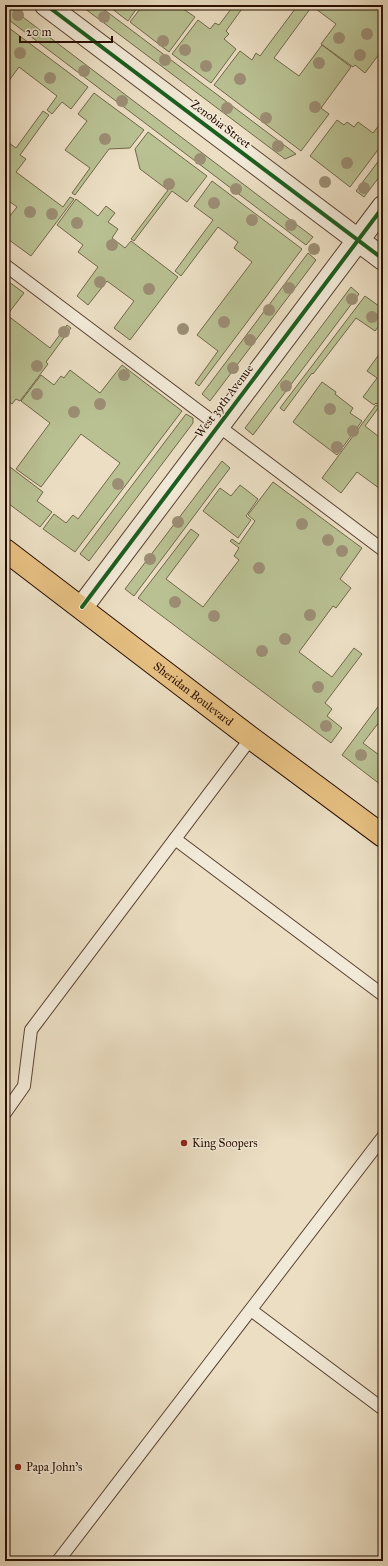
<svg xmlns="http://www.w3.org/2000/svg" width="388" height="1566" font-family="'IM FELL Great Primer',serif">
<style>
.green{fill:#b9c193;stroke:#71684a}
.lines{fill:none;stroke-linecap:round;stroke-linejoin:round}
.service-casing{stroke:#5a4232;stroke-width:14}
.minor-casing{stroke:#5a4232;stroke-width:24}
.primary-casing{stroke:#290e01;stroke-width:24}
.service{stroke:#f2ead8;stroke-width:12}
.minor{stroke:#f2ead8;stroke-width:22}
.primary{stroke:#e6bf82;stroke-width:22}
.cycleway-casing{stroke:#f2ead8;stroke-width:6}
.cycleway{stroke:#1b5e20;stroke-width:4}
.tree{fill:#9c8e74}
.poi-dot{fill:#8f2418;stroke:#f2ead8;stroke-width:1.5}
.labels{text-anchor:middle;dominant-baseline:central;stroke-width:3;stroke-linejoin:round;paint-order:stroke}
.street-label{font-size:12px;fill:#290e01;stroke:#f2ead8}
.poi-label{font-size:12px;fill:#290e01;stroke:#f2ead8;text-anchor:start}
</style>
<rect width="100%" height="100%" fill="#ebdec3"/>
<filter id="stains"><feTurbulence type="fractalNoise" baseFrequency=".005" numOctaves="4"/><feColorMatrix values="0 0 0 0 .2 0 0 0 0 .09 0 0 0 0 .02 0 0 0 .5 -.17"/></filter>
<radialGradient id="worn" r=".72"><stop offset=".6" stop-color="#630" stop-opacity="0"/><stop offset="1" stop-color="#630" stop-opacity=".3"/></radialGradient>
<g class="green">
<polygon points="5,5 7,5 313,237 306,245 5,17"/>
<polygon points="80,5 98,5 296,154 285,159"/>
<polygon points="107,5 139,5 128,21"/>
<polygon points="143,5 184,5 182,8 195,17 169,52 130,22"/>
<polygon points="234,5 244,6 226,31 229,34 224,39 236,49 211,83 172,54 198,20 210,29 215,23 219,25"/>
<polygon points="298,5 304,5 310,9 274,58 299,76 322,45 351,67 321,108 329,114 301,151 214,85 240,51 252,60 256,53 260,56"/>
<polygon points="306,5 383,5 383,49 365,73 355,65 353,67 321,44 336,24 312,6 311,8"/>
<polygon points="5,25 88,87 71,109 62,102 52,114 47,110 57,96 19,67 5,86"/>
<polygon points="94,93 144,130 130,148 109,149 75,195 72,193 90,168 65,150 87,121 78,114"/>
<polygon points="43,111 49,115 20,155 26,159 16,172 63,207 70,197 74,199 31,256 5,237 5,222 17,207 5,198 5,149 9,143 16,148"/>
<polygon points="337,120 344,125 347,122 354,127 358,122 373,133 383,120 383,143 350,187 310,156"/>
<polygon points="148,132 207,176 187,202 172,191 134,241 131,239 168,190 140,169 135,149"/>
<polygon points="383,155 383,172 364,197 356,191"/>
<polygon points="212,181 302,249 199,386 195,383 218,351 197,335 252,262 234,248 238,242 218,227 181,276 175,271 213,220 194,206"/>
<polygon points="76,199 98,216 106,206 115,213 108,222 118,229 112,238 125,248 131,241 178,277 130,340 114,328 134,301 107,281 88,305 77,296 98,267 78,252 83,245 57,225"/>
<polygon points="308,253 316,260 210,401 202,394"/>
<polygon points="5,279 24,293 7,315 50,348 67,325 71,328 46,362 48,364 20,401 16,399 12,404 5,399"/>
<polygon points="351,287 359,294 253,435 245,428"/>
<polygon points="365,296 383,309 383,321 375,331 356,318 313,374 312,373 284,411 280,408"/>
<polygon points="383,349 383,397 377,404 376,403 374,405 363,397 377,378 367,371"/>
<polygon points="122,365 182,411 75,552 43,529 54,514 66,523 73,515 78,519 120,463 81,434 41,487 16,469 50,423 21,401 41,375 54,385 61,376 64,378 70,370 100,393"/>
<polygon points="322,382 336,392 335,394 353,408 350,413 362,421 337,455 293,422"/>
<polygon points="376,405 379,407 365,426 383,440 383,491 357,472 341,493 322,478"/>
<polygon points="186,414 193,418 193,423 89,561 80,554"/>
<polygon points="222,461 230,468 134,596 125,589"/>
<polygon points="10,467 43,492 37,501 52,512 40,527 5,501 5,474"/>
<polygon points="273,482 362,548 340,579 351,588 336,608 333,606 299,652 332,677 354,648 362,654 325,703 332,709 327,716 342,728 331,743 138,598 191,529 199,535 166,579 203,607 239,560 234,556 239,548 230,541 232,539 239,544 255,521 248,515"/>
<polygon points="240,485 258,499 246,516 251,520 238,538 203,511 220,488 231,496"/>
<polygon points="383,700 383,717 363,743 383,758 383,781 381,785 342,755"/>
</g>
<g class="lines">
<g class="service-casing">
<g id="service">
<polyline points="5,265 383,550"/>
<polyline points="175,839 383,995"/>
<polyline points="5,1113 24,1086 31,1030 251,738"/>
<polyline points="251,1310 383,1409"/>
<polyline points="58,1561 383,1137"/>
</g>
</g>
<g class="minor-casing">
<g id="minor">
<polyline points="46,5 383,259"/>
<polyline points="82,607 383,207"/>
</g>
</g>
<g class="primary-casing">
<g id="primary">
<path id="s1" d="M5 550 251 738 383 836"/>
</g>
</g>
<use href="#service" class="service"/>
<use href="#minor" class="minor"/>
<use href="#primary" class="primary"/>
<g class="cycleway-casing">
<g id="cycleway">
<polyline points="46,5 383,259"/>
<polyline points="82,607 383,207"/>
</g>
</g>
<use href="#cycleway" class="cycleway"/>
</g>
<g class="tree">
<circle cx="18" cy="15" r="6"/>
<circle cx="104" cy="17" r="6"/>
<circle cx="367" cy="34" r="6"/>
<circle cx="339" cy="38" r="6"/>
<circle cx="163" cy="41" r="6"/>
<circle cx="185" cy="50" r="6"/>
<circle cx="20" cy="53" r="6"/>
<circle cx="360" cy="55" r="6"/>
<circle cx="165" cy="60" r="6"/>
<circle cx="319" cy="63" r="6"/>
<circle cx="206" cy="66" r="6"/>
<circle cx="84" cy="71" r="6"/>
<circle cx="50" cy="78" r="6"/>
<circle cx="240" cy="79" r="6"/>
<circle cx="122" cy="101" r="6"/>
<circle cx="315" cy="107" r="6"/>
<circle cx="227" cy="108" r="6"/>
<circle cx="266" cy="118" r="6"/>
<circle cx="105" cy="139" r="6"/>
<circle cx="278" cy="146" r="6"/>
<circle cx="200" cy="159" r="6"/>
<circle cx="347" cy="163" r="6"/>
<circle cx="325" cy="182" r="6"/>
<circle cx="169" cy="184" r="6"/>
<circle cx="364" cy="188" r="6"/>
<circle cx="236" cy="189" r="6"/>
<circle cx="214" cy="203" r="6"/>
<circle cx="30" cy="212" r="6"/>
<circle cx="52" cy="214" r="6"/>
<circle cx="252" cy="220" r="6"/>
<circle cx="77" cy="223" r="6"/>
<circle cx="291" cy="225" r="6"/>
<circle cx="112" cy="245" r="6"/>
<circle cx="314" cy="249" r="6"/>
<circle cx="100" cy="282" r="6"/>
<circle cx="289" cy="288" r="6"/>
<circle cx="149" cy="289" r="6"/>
<circle cx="352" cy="299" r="6"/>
<circle cx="269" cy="310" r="6"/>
<circle cx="372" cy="317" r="6"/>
<circle cx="224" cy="322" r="6"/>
<circle cx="183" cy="329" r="6"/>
<circle cx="64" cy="332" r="6"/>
<circle cx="250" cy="340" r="6"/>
<circle cx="37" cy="366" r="6"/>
<circle cx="233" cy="368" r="6"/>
<circle cx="124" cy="375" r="6"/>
<circle cx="286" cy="386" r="6"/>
<circle cx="37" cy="394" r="6"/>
<circle cx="100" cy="404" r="6"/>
<circle cx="330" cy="409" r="6"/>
<circle cx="74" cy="412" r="6"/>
<circle cx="353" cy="431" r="6"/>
<circle cx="337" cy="447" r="6"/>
<circle cx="118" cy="484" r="6"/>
<circle cx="178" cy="522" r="6"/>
<circle cx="302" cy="524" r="6"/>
<circle cx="328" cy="540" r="6"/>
<circle cx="342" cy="551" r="6"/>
<circle cx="150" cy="559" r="6"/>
<circle cx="259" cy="568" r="6"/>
<circle cx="175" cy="602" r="6"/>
<circle cx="310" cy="615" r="6"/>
<circle cx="214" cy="616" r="6"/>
<circle cx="285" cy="639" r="6"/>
<circle cx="262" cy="651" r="6"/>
<circle cx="318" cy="687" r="6"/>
<circle cx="326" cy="726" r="6"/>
<circle cx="361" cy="755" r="6"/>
</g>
<g class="poi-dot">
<circle cx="184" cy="1143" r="4"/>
<circle cx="18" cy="1467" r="4"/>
</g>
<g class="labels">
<g class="street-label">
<text transform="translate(221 124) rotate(37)">Zenobia Street</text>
<text transform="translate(224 401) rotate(-53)">West 39th Avenue</text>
<text stroke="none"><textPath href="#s1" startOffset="237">Sheridan Boulevard</textPath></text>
</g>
<g class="poi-label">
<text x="192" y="1143">King Soopers</text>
<text x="26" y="1467">Papa John's</text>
</g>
</g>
<rect width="388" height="1566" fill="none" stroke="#ebdec3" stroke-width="20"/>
<rect x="6" y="6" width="376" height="1554" fill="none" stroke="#290e01" stroke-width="2"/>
<rect x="10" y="10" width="368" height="1546" fill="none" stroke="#290e01"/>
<path d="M20 36v6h92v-6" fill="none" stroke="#290e01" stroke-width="2"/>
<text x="26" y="36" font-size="12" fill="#290e01" stroke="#f2ead8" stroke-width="3" paint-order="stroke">20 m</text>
<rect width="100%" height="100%" filter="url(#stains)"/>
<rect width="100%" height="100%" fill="url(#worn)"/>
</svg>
